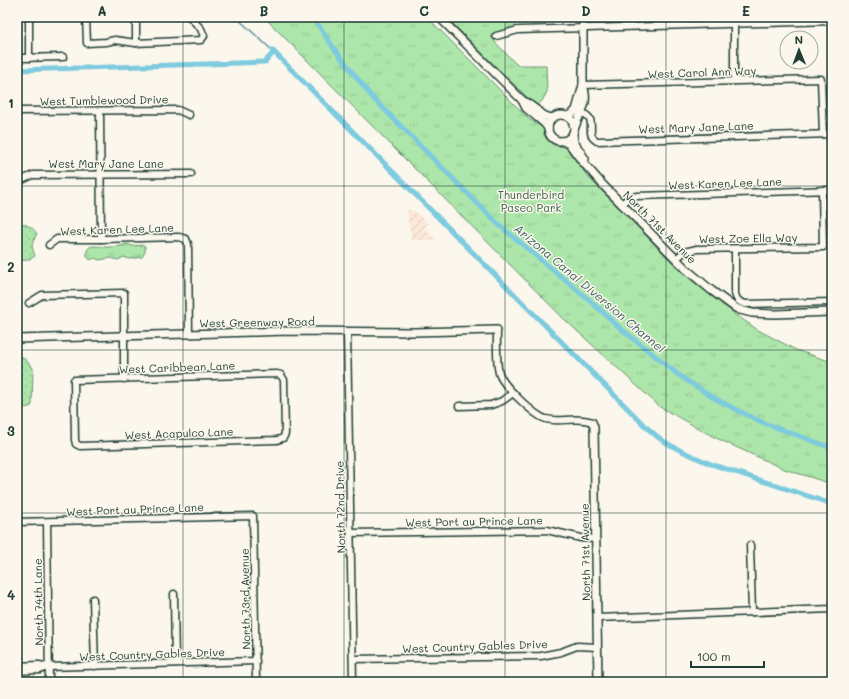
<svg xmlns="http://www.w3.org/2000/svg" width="849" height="699" font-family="Mali,sans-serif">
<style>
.industrial{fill:url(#industrial-furrows)}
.grass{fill:url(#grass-dots);stroke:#66926f}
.park{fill:url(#park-tufts);stroke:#66926f}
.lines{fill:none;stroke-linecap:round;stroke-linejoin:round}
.stream{stroke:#58929a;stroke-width:1.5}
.canal{stroke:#7ecade;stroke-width:5}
.minor-casing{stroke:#1f3d34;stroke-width:9}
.tertiary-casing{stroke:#1f3d34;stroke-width:10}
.minor{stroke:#fbf7ec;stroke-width:6}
.tertiary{stroke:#fbf7ec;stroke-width:7}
.grid{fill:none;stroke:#1f3d34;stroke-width:1;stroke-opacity:0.55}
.labels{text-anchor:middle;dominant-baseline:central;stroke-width:3;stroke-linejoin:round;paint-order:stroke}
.street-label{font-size:11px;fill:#1f3d34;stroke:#fbf7ec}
.park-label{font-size:11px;fill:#3b5f4c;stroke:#fbf7ec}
.water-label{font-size:12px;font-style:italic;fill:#37605e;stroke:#fbf7ec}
.neatline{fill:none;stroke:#1f3d34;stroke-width:1.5}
.grid-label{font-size:13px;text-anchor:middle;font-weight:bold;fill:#1f3d34}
</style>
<defs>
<pattern id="industrial-furrows" width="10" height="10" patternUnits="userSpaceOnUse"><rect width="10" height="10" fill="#fbe8d8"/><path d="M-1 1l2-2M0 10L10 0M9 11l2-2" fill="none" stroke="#d7c8ba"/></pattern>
<pattern id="grass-dots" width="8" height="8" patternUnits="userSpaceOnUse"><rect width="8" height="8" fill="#ade6aa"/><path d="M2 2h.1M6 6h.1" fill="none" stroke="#94c693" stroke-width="1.8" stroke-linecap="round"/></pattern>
<pattern id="park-tufts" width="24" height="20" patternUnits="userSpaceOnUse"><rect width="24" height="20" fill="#ade6aa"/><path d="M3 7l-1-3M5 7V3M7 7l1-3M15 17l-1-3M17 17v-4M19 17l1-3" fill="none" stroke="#94c693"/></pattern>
</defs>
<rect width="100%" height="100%" fill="#fbf7ec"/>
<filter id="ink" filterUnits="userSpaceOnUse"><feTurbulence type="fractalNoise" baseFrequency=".025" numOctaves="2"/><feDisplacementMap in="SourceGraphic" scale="8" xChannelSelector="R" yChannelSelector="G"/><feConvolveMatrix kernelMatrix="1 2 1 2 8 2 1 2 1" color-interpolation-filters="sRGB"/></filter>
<g filter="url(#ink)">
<polygon class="industrial" points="408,210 416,212 428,224 424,228 436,240 411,240 411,230 410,230 409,225 408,224"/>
<g class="grass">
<path d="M17 223C25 223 33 227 37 234 31 245 31 244 35 256 29 260 24 262 17 259Z"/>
<path d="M17 356 23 357 33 368 32 405C30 409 22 407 17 407Z"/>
</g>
<g class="park">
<polygon points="264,17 427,17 529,119 543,128 546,139 552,144 567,148 588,177 672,262 691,280 739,317 758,330 796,350 832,362 832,484 784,469 714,437 660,407 563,318"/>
<polygon points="446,17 515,17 515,28 491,34 495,42 517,65 546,65 547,92 542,101 536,106"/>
<path d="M127 244 133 246 143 245 145 246V252L142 257 129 259 124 257 118 260 111 258 99 260 95 258 90 260C87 257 86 255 87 251 89 243 99 247 104 247 108 247 111 247 114 247 119 247 123 245 127 244Z"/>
</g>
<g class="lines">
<polyline class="stream" points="236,17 272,50"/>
<g class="canal">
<polyline points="313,17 333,47 371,96 499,225 596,306 620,328 680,376 712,397 739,411 764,423 832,448"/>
<path d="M272 50 645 426C651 431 656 436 662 440 677 450 694 457 711 464L832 504"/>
<polyline points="17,70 265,62 274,52"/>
</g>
<g class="minor-casing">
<g id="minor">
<polyline points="29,17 29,58"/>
<polyline points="86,17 87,43 106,42 115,40 136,43 201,40 204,36 201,29 190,17"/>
<polyline points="136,17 136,43"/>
<polyline points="496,36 518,30 832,21"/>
<polyline points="17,58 63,57"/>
<polyline points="734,81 734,24"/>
<polyline points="583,85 821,79 823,134"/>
<polyline points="17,111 178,110 189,115"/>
<polyline points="100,111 101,239"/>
<path d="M582 112C585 114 588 116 590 119 593 127 587 136 597 141L832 134"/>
<polyline points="22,180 33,175 191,174"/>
<path d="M622 205C626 199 629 197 637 196L832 190"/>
<polyline points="49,245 57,239 101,239 179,237 186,239 188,244 189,334"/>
<path d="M735 249V294C737 301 740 303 746 304L832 302"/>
<polyline points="676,259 684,252 697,249 823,247 822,190"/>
<polyline points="29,303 42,295 124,293 124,379"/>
<path d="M497 330C497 342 496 362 499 373 502 385 535 416 546 419 561 423 576 416 592 422"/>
<polyline points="347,332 353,682"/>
<polygon points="277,374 281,375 284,380 285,434 283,438 277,440 80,446 76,444 75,440 74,380"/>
<polyline points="459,406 491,405 502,401 513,393"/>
<polyline points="17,522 253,516 256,682"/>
<polyline points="47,522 49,682"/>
<polyline points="351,533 547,530 581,538 596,539"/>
<polyline points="750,545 752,612"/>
<polyline points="174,594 175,663"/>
<polyline points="93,599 95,666"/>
<polyline points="597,618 832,609"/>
<polyline points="353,659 541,656 561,652 577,646 597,647"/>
<polyline points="17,666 39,665 48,667 256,661"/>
<polyline points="17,671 40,670 48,667"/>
</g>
</g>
<g class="tertiary-casing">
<g id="tertiary">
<polyline points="439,17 522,100 526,108 544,123 548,128"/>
<polyline points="522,100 530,105 545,116 552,118"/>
<circle cx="561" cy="128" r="13"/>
<polyline points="567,116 571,115 576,110 583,85 583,17"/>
<path d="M575 127C580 110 590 106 583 85"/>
<polyline points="573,134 574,142 585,159"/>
<polyline points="563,141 570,145 581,160 603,185 686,269 711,290 734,307 740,310 752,313 775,314 832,312"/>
<polyline points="17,339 287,331 414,332 497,330"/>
<polyline points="592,422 594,427 598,682"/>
</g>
</g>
<use href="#minor" class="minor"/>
<use href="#tertiary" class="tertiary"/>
</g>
</g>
<path class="grid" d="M183 17V682M344 17V682M505 17V682M666 17V682M17 186H832M17 350H832M17 513H832"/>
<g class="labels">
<g class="street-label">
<text transform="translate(702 72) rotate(-2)">West Carol Ann Way</text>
<text transform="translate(104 100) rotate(-1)">West Tumblewood Drive</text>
<text transform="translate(696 127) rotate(-2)">West Mary Jane Lane</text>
<text x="106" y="163">West Mary Jane Lane</text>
<text transform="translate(725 183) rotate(-2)">West Karen Lee Lane</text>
<text transform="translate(660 227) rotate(45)">North 71st Avenue</text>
<text transform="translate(117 229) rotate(-2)">West Karen Lee Lane</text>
<text transform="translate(748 238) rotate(-1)">West Zoe Ella Way</text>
<text transform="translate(257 322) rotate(-1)">West Greenway Road</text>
<text transform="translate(177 367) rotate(-2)">West Caribbean Lane</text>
<text transform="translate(179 433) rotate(-2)">West Acapulco Lane</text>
<text transform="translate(340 507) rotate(-91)">North 72nd Drive</text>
<text transform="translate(135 509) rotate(-2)">West Port au Prince Lane</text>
<text transform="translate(474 521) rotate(-1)">West Port au Prince Lane</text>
<text transform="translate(585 552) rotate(-91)">North 71st Avenue</text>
<text transform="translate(245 599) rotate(-91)">North 73rd Avenue</text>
<text transform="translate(38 602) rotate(-91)">North 74th Lane</text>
<text transform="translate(475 646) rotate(-2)">West Country Gables Drive</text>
<text transform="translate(152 654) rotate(-2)">West Country Gables Drive</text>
</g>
<g class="park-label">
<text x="531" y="194">Thunderbird<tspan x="531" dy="13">Paseo Park</tspan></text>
</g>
<g class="water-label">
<text transform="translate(590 288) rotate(40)">Arizona Canal Diversion Channel</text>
</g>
</g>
<rect width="849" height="699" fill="none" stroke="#fbf7ec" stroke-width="44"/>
<g transform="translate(799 50) rotate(359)"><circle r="19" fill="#fbf7ec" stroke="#a3ada2"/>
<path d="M0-3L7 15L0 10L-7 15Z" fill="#1f3d34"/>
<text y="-6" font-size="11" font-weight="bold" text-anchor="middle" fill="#1f3d34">N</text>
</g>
<path d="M691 661v6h73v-6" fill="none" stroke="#1f3d34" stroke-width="2"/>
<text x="697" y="661" font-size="12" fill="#1f3d34" stroke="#fbf7ec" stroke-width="3" paint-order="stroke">100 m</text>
<rect x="22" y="22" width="805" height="655" class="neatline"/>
<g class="grid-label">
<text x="102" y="16">A</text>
<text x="264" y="16">B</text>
<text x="424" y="16">C</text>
<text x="586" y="16">D</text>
<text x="746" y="16">E</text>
<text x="11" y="108">1</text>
<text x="11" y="272">2</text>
<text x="11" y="436">3</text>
<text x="11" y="600">4</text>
</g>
</svg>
